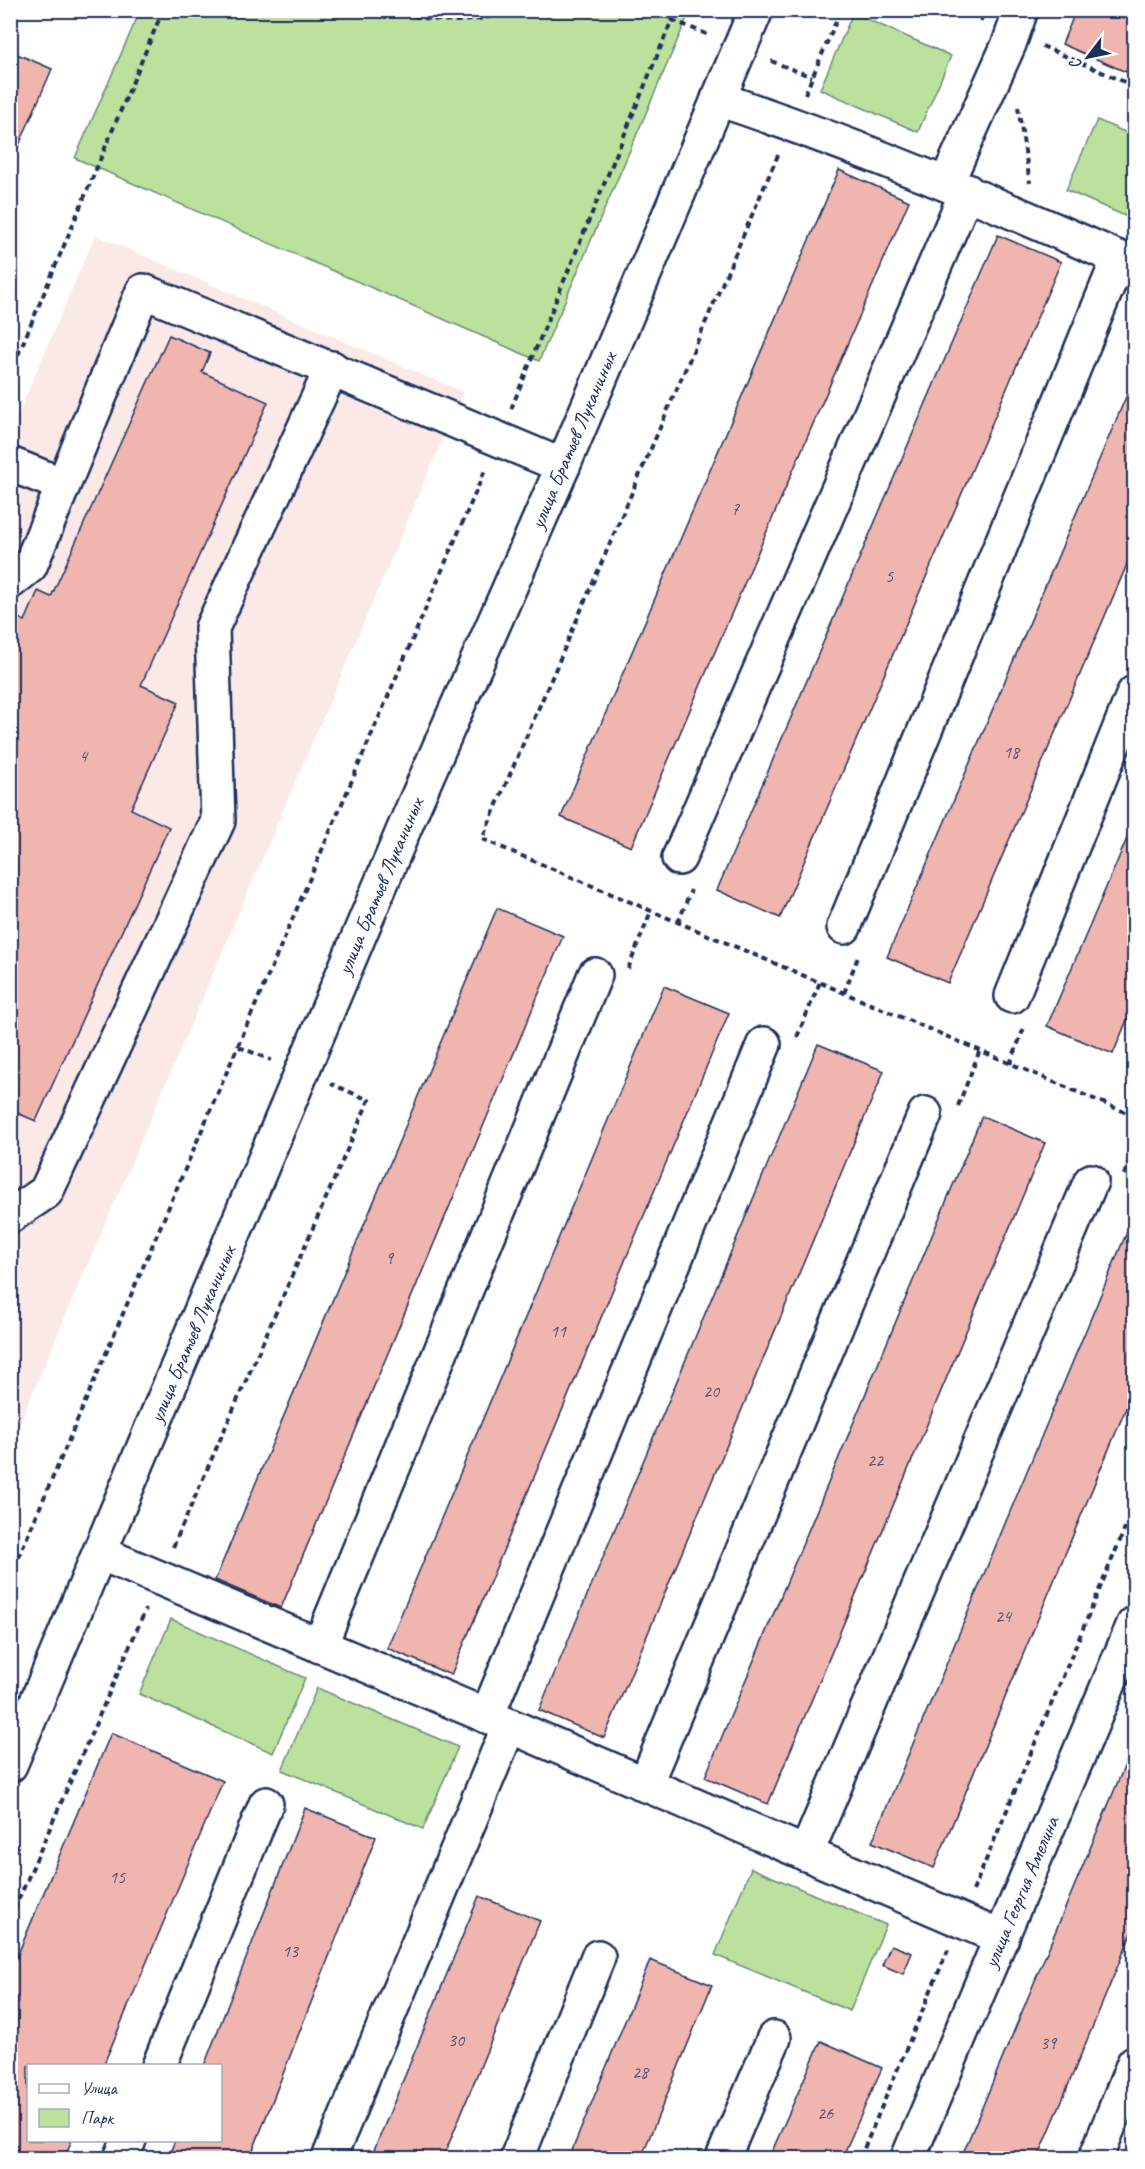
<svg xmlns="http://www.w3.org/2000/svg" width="1145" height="2169" font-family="Caveat,sans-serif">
  <rect width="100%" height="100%" fill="#fff"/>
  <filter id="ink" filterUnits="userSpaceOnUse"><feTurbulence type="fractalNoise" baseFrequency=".0167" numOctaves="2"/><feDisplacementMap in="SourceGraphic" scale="12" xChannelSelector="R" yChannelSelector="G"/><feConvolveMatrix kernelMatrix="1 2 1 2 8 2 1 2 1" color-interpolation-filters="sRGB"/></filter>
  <g filter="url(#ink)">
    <path fill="#fae9e7" d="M95 235 463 392 11 1443V431Z"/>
    <g fill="#bce19c" stroke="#6c887d" stroke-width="1.5">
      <path d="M140 11V10L690 11 539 361 75 158Z"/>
      <path d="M853 13 951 56 918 132 820 89Z"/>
      <path d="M1097 120 1134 136V220L1066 190Z"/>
      <path d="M171 1619 305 1678 273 1753 139 1694Z"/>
      <path d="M317 1688 458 1747 423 1829 282 1770Z"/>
      <path d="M751 1868 886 1925 850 2011 715 1955Z"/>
    </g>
    <g fill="#f0b5ae" stroke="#1b2f5e" stroke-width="1.5">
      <path d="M1076 10H1134V53L1126 72 1062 44Z"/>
      <path d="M10 51 52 69 10 166Z"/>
      <path d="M839 170 909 201 631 847 561 817Z"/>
      <path d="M998 235 1061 262 780 918 717 890Z"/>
      <path d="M169 335 210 353 202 372 268 402 141 685 179 702 131 809 169 827 36 1121 10 1110V614L25 621 38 591 51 597Z"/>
      <path d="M1134 378V548L948 983 887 957Z"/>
      <path d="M1134 822V1003L1113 1054 1047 1026Z"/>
      <path d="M497 908 563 936 281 1608 215 1580Z"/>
      <path d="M664 986 729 1013 451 1675 387 1648Z"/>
      <path d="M818 1044 884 1071 604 1738 539 1710Z"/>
      <path d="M982 1116 1045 1143 768 1804 705 1777Z"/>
      <path d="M1134 1215V1389L934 1868 872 1842Z"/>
      <path d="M111 1733 223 1781 103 2066H28V2140H72L64 2158H10V1973Z"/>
      <path d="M1134 1743V1927L1038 2158H961Z"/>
      <path d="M305 1808 376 1837 250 2158H168L175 2140H220V2066H204Z"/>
      <path d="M479 1896 540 1921 443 2158H371Z"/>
      <path d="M891 1945 912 1953 903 1974 882 1965Z"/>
      <path d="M650 1960 712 1985 641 2158H569Z"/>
      <path d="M821 2041 882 2068 842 2158H769Z"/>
    </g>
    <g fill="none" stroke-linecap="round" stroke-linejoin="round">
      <g stroke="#1b2f5e" stroke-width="38">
        <g id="minor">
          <path d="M718 99C860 146 997 204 1134 265"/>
          <path d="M947 182 1009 44 1021 10"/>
          <path d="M10 464 63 485"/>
          <path d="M10 582 30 566 143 291 563 466"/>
          <path d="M679 858 967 191"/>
          <path d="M844 927 1119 258"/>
          <path d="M1012 996 1134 693"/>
          <path d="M10 1216 46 1192 218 821 212 628 332 368"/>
          <path d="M100 1553 487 1716 1002 1938"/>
          <path d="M320 1646 595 975"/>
          <path d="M487 1716 764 1044"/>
          <path d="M10 1765 412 810 563 466 756 10"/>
          <path d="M645 1785 925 1114"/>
          <path d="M806 1854 1091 1181"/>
          <path d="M159 2066 266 1804"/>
          <path d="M121 2158 129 2140"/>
          <path d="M329 2158 509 1726"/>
          <path d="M517 2158 598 1957"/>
          <path d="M723 2158 774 2038"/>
          <path d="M908 2158 1134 1624"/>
          <path d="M1096 2158 1134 2063"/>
        </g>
      </g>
      <g stroke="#1b2f5e" stroke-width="4" stroke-dasharray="6 4.5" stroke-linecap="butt">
        <path d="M393 10C432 23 471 26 510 10"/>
        <path d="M961 10 983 20"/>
        <path d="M672 20 709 35"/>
        <path d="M1042 46 1134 86"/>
        <path d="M771 61 812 77"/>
        <path d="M805 94 841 10"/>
        <path d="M1018 107 1030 183"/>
        <path d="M778 155 482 839 1134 1116"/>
        <path d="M10 374 163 10"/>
        <path d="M511 409 676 10"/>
        <path d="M678 923 691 890"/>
        <path d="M628 969 651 911"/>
        <path d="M844 993 858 957"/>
        <path d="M797 1037 820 982"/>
        <path d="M239 1047 271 1060"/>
        <path d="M1010 1064 1024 1028"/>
        <path d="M958 1106 980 1050"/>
        <path d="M1124 1175 1134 1147"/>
        <path d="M173 1547 369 1100 331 1084"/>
        <path d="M10 1577 486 468"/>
        <path d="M973 1891 1134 1507"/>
        <path d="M10 1919 146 1609"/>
        <path d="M860 2158 948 1950"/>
      </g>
      <use href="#minor" stroke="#fff" stroke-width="33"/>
    </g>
  </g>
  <g text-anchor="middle" stroke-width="4.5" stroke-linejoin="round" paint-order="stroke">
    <g font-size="18" fill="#505072">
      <text x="735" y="515">7</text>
      <text x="889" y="582">5</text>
      <text x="1011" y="758">18</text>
      <text x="83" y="762">4</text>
      <text x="389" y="1264">9</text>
      <text x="558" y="1337">11</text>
      <text x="711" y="1397">20</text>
      <text x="875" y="1466">22</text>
      <text x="1003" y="1622">24</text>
      <text x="117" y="1883">15</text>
      <text x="290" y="1957">13</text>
      <text x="456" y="2046">30</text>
      <text x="1048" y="2049">39</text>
      <text x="640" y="2078">28</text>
      <text x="825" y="2119">26</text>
    </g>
    <g font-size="21" fill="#1b2f5e" stroke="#fff">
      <text transform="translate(573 440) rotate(-67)" y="7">улица Братьев Луканиных</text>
      <text transform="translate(380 886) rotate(-67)" y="7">улица Братьев Луканиных</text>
      <text transform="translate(192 1334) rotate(-67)" y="7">улица Братьев Луканиных</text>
      <text transform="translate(1021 1892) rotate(-67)" y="7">улица Георгия Амелина</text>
    </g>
  </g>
  <rect width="1145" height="2169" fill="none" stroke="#fff" stroke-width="36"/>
  <rect x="18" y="18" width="1109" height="2133" fill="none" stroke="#1b2f5e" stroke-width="2" filter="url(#ink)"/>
  <rect x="27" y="2064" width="195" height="78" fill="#ffffff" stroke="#a4acbf" stroke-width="1.5"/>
  <rect x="39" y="2084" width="30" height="9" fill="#ffffff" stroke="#a4acbf" stroke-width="1.5"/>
  <text x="81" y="2094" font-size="18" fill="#1b2f5e">Улица</text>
  <rect x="39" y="2109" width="30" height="18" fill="#bce19c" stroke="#a4acbf" stroke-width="1.5"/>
  <text x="81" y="2124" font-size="18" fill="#1b2f5e">Парк</text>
  <g transform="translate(1088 57) rotate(238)" stroke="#ffffff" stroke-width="4.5" paint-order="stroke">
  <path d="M0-4.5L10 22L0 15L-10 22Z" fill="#1b2f5e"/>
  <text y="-9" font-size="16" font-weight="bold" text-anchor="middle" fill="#1b2f5e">С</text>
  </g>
</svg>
